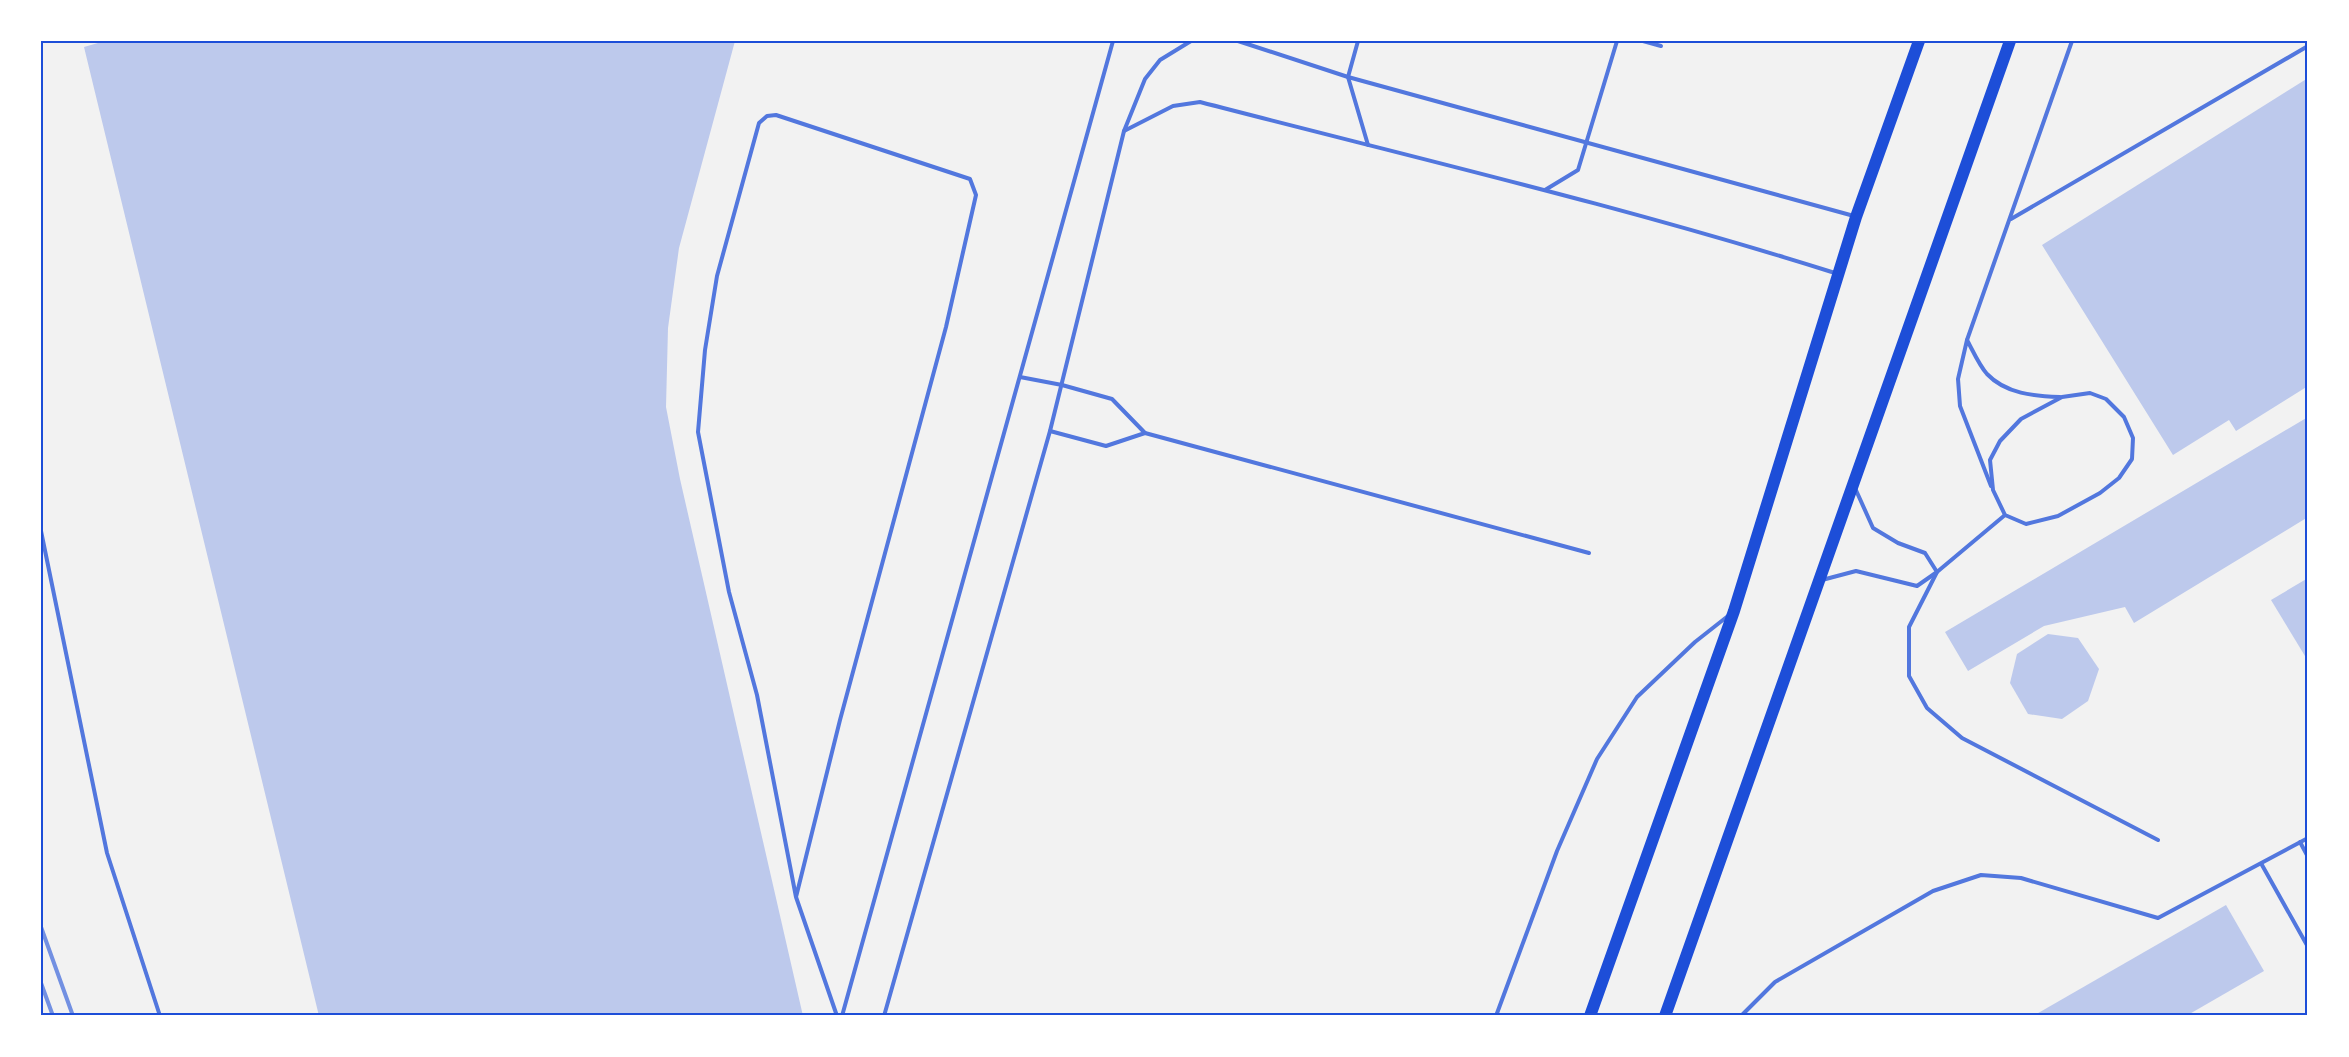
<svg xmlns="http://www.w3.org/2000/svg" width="2349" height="1057" font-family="Ubuntu,sans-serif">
  <rect width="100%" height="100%" fill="#f2f2f2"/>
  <g fill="#bdc9ec">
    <path d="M105 41H735L679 248 668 328 666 407 680 479 803 1016H319L84 47Z"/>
    <path d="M2308 78V386L2236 431 2229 420 2173 455 2042 245Z"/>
    <path d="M2308 417V517L2134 623 2125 607 2044 626 1968 671 1945 632Z"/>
    <path d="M2308 578V661L2271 600Z"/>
    <path d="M2048 634 2078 638 2099 669 2088 701 2062 719 2028 714 2010 683 2017 654Z"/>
    <path d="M2226 905 2264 971 2186 1016H2033Z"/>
  </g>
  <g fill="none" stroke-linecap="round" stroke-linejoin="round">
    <g stroke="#5277de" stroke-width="4">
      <path d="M1238 41 1348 77 1854 216"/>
      <path d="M1358 41 1348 77 1368 145"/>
      <path d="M1643 41 1661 46"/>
      <path d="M1124 131 1173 106 1200 102C1412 157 1626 207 1835 273"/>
      <path d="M1545 190 1578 170 1617 41"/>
      <path d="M2011 219 2308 46"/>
      <path d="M1967 340 2072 41"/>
      <path d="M1020 377 1062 385 1112 399 1145 433 1106 446 1050 431"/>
      <path d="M2090 393 2106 399 2124 417 2133 438 2132 459 2119 478 2100 493 2058 516 2026 524 2005 515 1993 490 1990 460 2000 441 2021 419 2062 397Z"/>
      <path d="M1145 433 1589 553"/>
      <path d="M1991 486 1960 406 1958 379 1967 340C1973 351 1979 365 1987 374 2006 394 2034 396 2060 397"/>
      <path d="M2005 515 1937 572 1909 627V676L1927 708 1962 738 2158 840"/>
      <path d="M41 531 107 853 160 1016"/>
      <path d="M1822 580 1856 571 1917 586 1937 572 1925 553 1898 543 1873 528 1855 488"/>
      <path d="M2300 842 2308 857"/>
      <path d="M2262 865 2308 947"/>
      <path d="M796 897 757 695 729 592 698 432 705 350 717 276 759 123 767 116 776 115 970 179 976 195 946 327 840 720 796 897 837 1016"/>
      <path d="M842 1016 1113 41"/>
      <path d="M884 1016 1050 431 1124 131 1145 79 1160 60 1191 41"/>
      <path d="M1496 1016 1557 851 1597 759 1637 697 1695 642 1728 616"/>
      <path d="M1741 1016 1775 982 1933 891 1981 875 2021 878 2158 918 2308 838"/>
    </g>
    <g stroke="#1d4ed8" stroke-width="12">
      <path d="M1590 1016 1734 611 1856 217 1919 41"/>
      <path d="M1665 1016 2010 41"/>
    </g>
    <g stroke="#7290e2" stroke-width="4">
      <path d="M41 927 73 1016"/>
      <path d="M41 983 53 1016"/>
    </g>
  </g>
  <rect width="2349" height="1057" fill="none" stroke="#ffffff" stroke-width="85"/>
  <rect x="42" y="42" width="2264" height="972" fill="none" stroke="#1d4ed8" stroke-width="2"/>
</svg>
